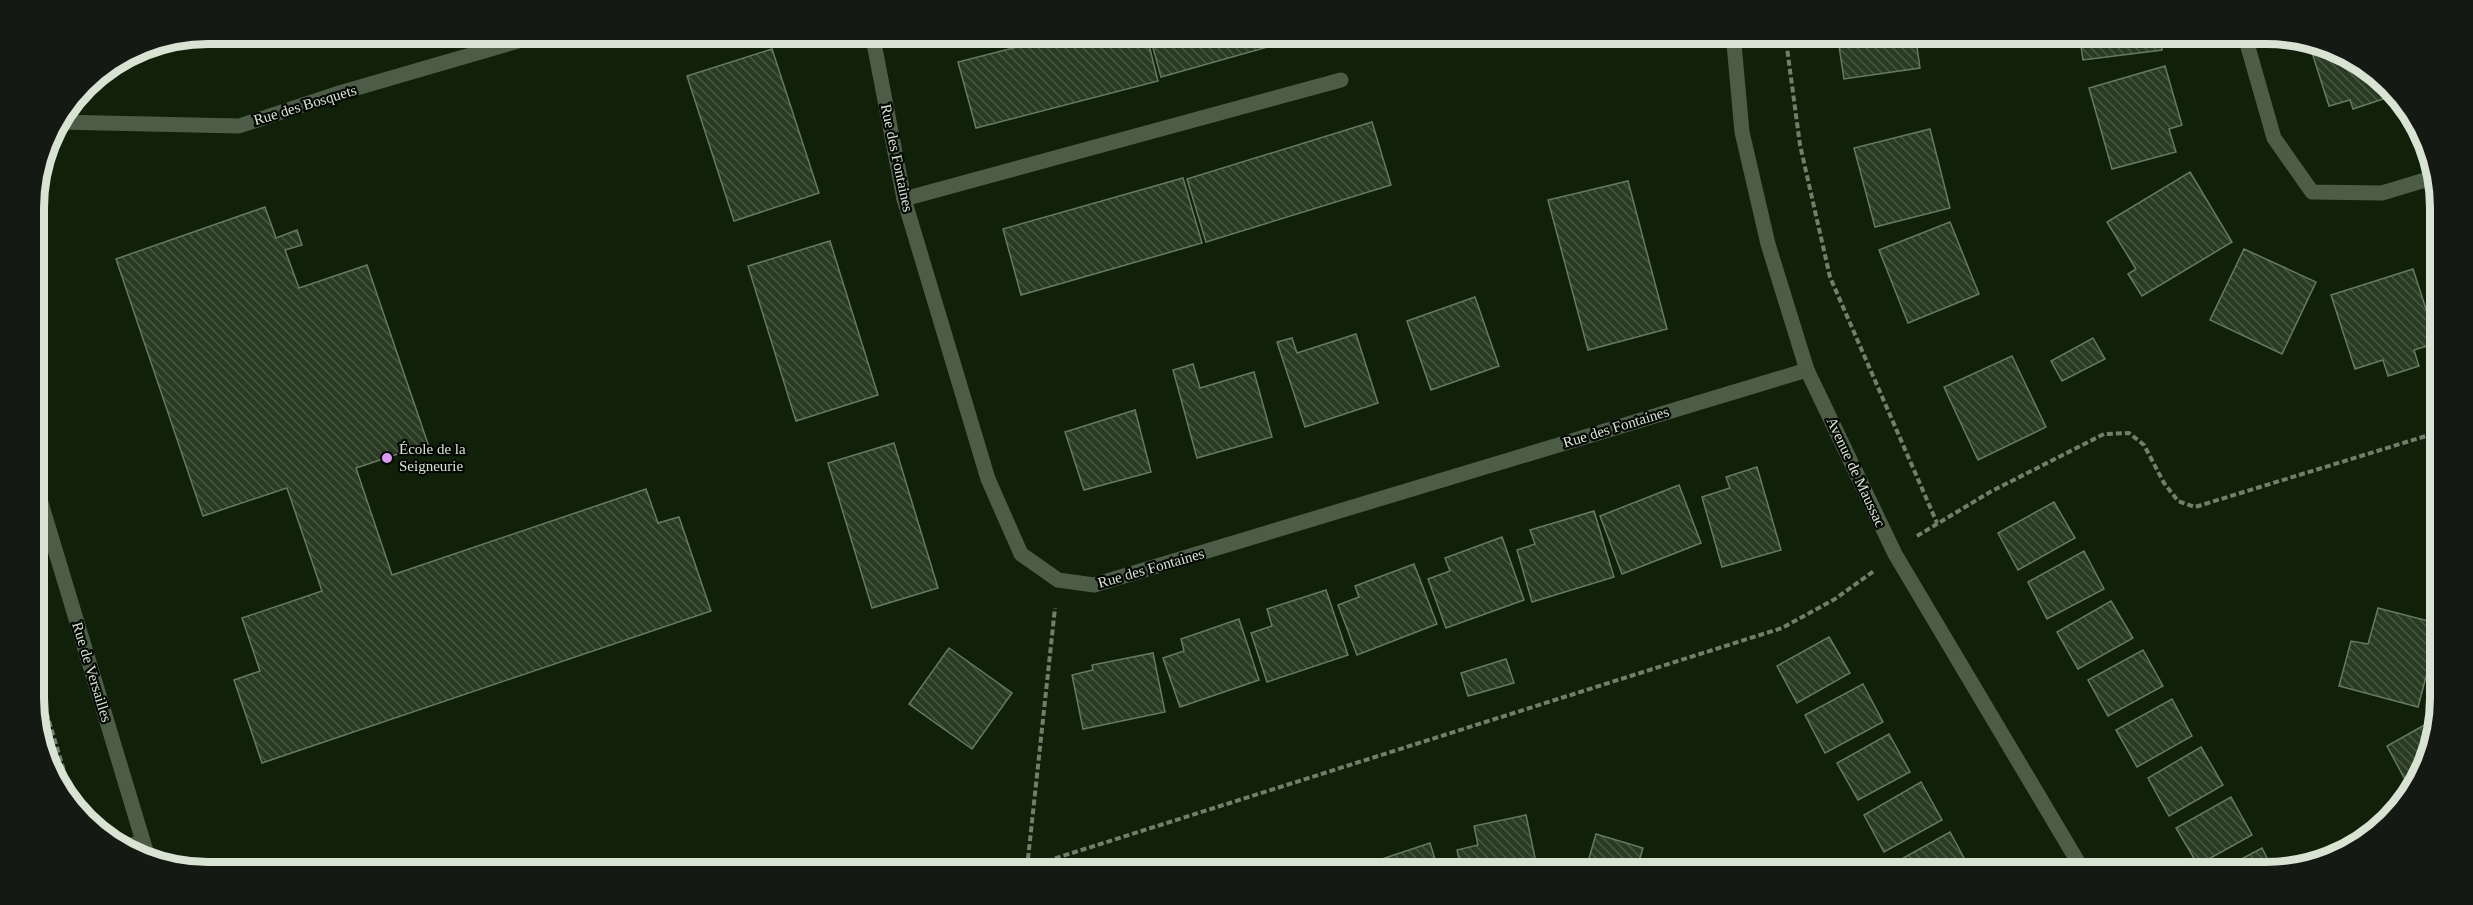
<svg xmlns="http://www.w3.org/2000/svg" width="2473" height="905" font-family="'Times New Roman',serif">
  <defs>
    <pattern id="building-back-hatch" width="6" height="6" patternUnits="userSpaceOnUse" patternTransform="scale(1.5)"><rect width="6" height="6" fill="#2a3b23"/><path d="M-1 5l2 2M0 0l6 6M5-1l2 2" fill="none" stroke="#485742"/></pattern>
  </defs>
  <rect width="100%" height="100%" fill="#102009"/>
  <g fill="url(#building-back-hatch)" stroke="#677a5f" stroke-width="1.5">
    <path d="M1072 33H1146L1158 81 976 128 958 62Z"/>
    <path d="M1149 33H1317L1161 77Z"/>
    <path d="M1837 33H1915L1920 68 1844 79Z"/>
    <path d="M2079 33H2160L2162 50 2083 60Z"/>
    <path d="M2308 40 2322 42 2398 94 2353 109 2350 100 2329 106Z"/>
    <path d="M772 49 819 193 734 221 687 76Z"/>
    <path d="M2165 66 2182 125 2169 129 2176 152 2112 169 2089 88Z"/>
    <path d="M1372 122 1391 185 1206 242 1187 179Z"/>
    <path d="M1930 129 1950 208 1875 227 1854 148Z"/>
    <path d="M2190 172 2232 242 2142 296 2128 274 2136 269 2107 222Z"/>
    <path d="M1183 178 1202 243 1021 295 1003 229Z"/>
    <path d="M1628 181 1667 329 1588 350 1548 200Z"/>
    <path d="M265 207 276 238 297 230 302 245 285 250 299 288 367 265 428 444 356 468 392 575 646 489 658 523 679 517 711 611 262 763 234 680 260 671 242 618 322 591 287 488 203 516 116 259Z"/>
    <path d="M1950 222 1979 294 1908 323 1879 250Z"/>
    <path d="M830 241 878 395 796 421 748 266Z"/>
    <path d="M2244 249 2316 282 2282 354 2210 320Z"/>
    <path d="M2439 262V297L2429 266Z"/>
    <path d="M2413 269 2437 343 2414 350 2419 366 2388 376 2383 360 2355 369 2331 295Z"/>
    <path d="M1475 297 1499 366 1431 390 1407 321Z"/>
    <path d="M1356 334 1378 403 1305 427 1277 342 1292 338 1297 353Z"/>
    <path d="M2093 338 2105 359 2062 381 2051 361Z"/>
    <path d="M2012 356 2046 427 1978 460 1944 387Z"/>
    <path d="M1193 364 1200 388 1254 372 1272 437 1197 458 1173 370Z"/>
    <path d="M1135 410 1151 472 1084 490 1065 432Z"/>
    <path d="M894 443 938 588 872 608 828 463Z"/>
    <path d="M1757 467 1781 550 1722 567 1702 497 1730 488 1726 477Z"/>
    <path d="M1679 485 1701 543 1622 574 1600 516Z"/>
    <path d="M2054 502 2075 538 2018 570 1998 533Z"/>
    <path d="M1594 511 1614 577 1532 602 1517 550 1535 544 1530 530Z"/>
    <path d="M2439 511 2440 532 2431 516Z"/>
    <path d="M1502 537 1524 600 1446 628 1428 579 1450 571 1445 558Z"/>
    <path d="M2084 551 2104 589 2047 619 2028 582Z"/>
    <path d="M1414 564 1437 624 1357 655 1338 605 1359 597 1355 586Z"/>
    <path d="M1326 590 1348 655 1267 682 1251 633 1272 626 1267 609Z"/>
    <path d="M2111 601 2133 638 2078 669 2057 632Z"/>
    <path d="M2378 608 2440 624 2418 707 2339 686 2351 641 2368 644Z"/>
    <path d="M1239 619 1259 680 1180 707 1163 658 1184 651 1181 639Z"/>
    <path d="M1829 637 1850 673 1797 703 1777 666Z"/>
    <path d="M949 648 1012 693 972 749 909 704Z"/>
    <path d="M2143 650 2163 686 2108 716 2088 680Z"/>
    <path d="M1153 653 1165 712 1083 729 1072 675 1093 670 1092 665Z"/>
    <path d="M1506 659 1514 683 1468 696 1461 673Z"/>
    <path d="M1863 684 1883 722 1825 753 1805 715Z"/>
    <path d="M2172 699 2192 736 2137 767 2116 730Z"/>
    <path d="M2437 718 2431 754 2408 785 2387 746Z"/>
    <path d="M1889 734 1910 772 1858 800 1837 763Z"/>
    <path d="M2201 747 2223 785 2169 816 2148 778Z"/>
    <path d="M1921 782 1942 820 1884 852 1864 815Z"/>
    <path d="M2231 797 2252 835 2198 865 2176 828Z"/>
    <path d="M1526 815 1538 872H1462L1457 850 1478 845 1474 826Z"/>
    <path d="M1950 832 1970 869 1965 872H1901L1896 862Z"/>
    <path d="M1596 834 1643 848 1636 872H1585Z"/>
    <path d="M1430 843 1439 872H1380L1376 861Z"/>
    <path d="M2262 848 2274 872H2217Z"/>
    <path d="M1338 860 1342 872H1306Z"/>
    <path d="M1692 861 1700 872H1679Z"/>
  </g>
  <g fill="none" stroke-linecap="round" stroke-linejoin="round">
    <g stroke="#707e6b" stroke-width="4" stroke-dasharray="6 3" stroke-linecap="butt">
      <path d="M1785 33 1800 145 1830 277 1937 523"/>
      <path d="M1917 536 1990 492 2104 434 2129 433 2144 445 2164 483 2178 501 2195 507 2439 432"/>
      <path d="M36 678 77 814"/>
      <path d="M1027 868 1055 608"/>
      <path d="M1012 872 1782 628 1835 599 1874 571"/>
    </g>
    <path stroke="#4c5c46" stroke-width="15" d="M904 199 1341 80"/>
    <g stroke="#4c5c46" stroke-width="15">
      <path d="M872 33 904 199 988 479 1021 554 1058 580 1094 585 1807 370"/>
      <path d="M1733 33 1742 132 1768 244 1807 370 1895 554 2084 872"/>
      <path d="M2244 33 2274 138 2312 192 2382 193 2435 177"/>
      <path d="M57 122 239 126 336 94 546 33"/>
      <path d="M35 483 149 861"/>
      <path d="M127 846 143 842"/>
    </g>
  </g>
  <circle fill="#dc99f5" stroke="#030802" stroke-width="2" cx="387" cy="458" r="6"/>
  <g text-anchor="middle" stroke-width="4.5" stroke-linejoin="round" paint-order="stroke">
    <g font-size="15" fill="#d8e3d4" stroke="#030802">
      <text transform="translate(305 105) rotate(-17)" y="5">Rue des Bosquets</text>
      <text transform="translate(897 158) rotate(78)" y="5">Rue des Fontaines</text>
      <text transform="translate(1616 427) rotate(-17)" y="5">Rue des Fontaines</text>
      <text transform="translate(1856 472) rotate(65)" y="5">Avenue de Maussac</text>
      <text transform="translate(1151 568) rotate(-16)" y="5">Rue des Fontaines</text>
      <text transform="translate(92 672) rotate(73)" y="5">Rue de Versailles</text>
    </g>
    <g font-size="15" fill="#d8e3d4" stroke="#030802" text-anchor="start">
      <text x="399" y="454">École de la<tspan x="399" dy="17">Seigneurie</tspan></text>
    </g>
  </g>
  <path d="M0 0H2473V905H0ZM208 44H2266A164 164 0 0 1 2430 208V698A164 164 0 0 1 2266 862H208A164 164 0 0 1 44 698V208A164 164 0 0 1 208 44Z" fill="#141a13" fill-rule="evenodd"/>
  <path fill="none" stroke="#d8e3d4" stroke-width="8" d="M208 44H2266A164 164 0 0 1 2430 208V698A164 164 0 0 1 2266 862H208A164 164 0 0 1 44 698V208A164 164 0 0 1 208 44Z"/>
</svg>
